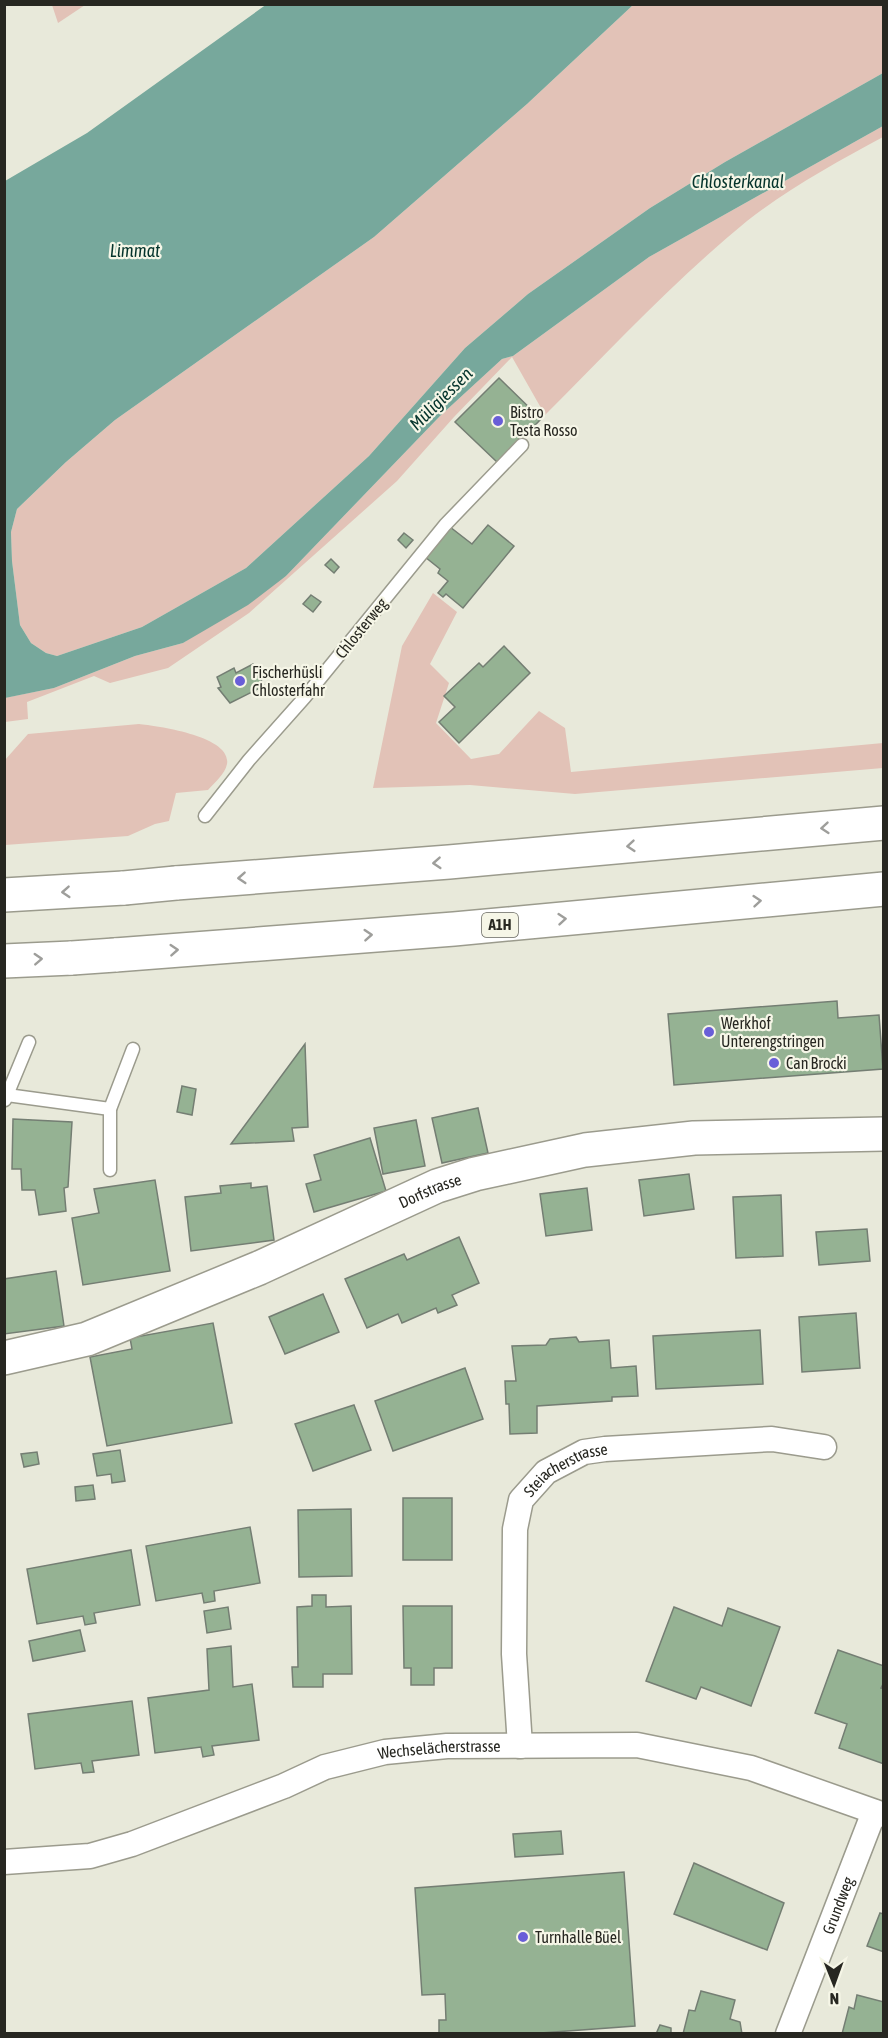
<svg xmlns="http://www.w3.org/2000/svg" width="888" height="2038" font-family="'Asap Condensed',sans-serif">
  <rect width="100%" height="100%" fill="#e8e9da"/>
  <g fill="#e2c2b7">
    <path d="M52 5V4L85 5 58 23Z"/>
    <path d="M633 5H883V73L725 162 650 208 528 294 465 348 369 456 246 568 142 627 57 656 46 653 31 643 20 625 12 561 11 532 17 509 66 462 115 420 374 237 527 104Z"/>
    <path d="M883 126V137C837 162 789 188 747 221 675 280 611 349 545 415L512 357 454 417 397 481 249 613 168 668 110 683 94 676 27 702 28 719 5 722 4 698 54 688 135 656 183 643 286 576 440 416 502 359 513 356 649 257Z"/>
    <path d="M433 593 457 612 430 664 449 683 436 723 471 759 499 754 539 711 565 728 571 772 883 743V768L575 794 470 785 373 788 402 646Z"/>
    <path d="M139 724C157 726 232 736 227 764 225 774 215 782 208 790L176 793 169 821 155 824 128 836 5 845V760L28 734Z"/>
  </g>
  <path fill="#77a89c" d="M267 4 633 5 527 104 374 237 115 420 66 462 17 509 11 532 12 561 20 625 31 643 46 653 57 656 142 627 246 568 369 456 465 348 528 294 650 208 725 162 883 73V126L649 257 513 356 502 359 440 416 286 576 248 605 183 643 135 656 54 688 5 698V181L87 133Z"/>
  <g fill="#95b293" stroke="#747e73" stroke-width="1.5">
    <path d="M499 378 541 419 498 463 455 422Z"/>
    <path d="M488 525 514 546 463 608 446 594 443 597 438 593 448 581 438 573 440 569 425 557 450 527 472 544Z"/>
    <path d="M404 533 413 540 406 548 398 540Z"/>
    <path d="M331 559 339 567 334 573 325 565Z"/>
    <path d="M311 595 321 602 313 612 303 604Z"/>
    <path d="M504 646 530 673 459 743 439 722 455 707 444 696 479 663 483 667Z"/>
    <path d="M253 664 264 686 230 703 218 688 221 687 217 677 234 668 236 673Z"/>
    <path d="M837 1001 838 1018 879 1015 883 1069 674 1085 668 1014Z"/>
    <path d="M305 1044 308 1127 292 1128 294 1141 231 1144Z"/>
    <path d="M182 1086 196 1089 192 1115 177 1112Z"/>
    <path d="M478 1108 488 1153 442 1163 432 1118Z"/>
    <path d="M13 1119 72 1122 68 1187 64 1188 66 1211 39 1215 35 1190H22L21 1169H12Z"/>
    <path d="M416 1120 425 1166 383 1174 374 1128Z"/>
    <path d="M370 1138 386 1191 314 1212 306 1184 321 1180 314 1155Z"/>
    <path d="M689 1174 694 1209 644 1216 639 1180Z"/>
    <path d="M155 1180 170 1271 83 1285 72 1218 99 1213 94 1189Z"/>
    <path d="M251 1183V1188L267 1186 274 1240 191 1251 185 1197 221 1193 220 1186Z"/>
    <path d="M587 1188 592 1230 546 1236 540 1194Z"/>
    <path d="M781 1195 783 1256 736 1258 733 1197Z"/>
    <path d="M867 1229 870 1261 819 1265 816 1232Z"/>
    <path d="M459 1237 479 1283 452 1295 457 1305 438 1313 436 1308 402 1323 398 1314 367 1328 345 1279 404 1254 407 1260Z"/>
    <path d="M56 1271 64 1326 4 1334V1279Z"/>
    <path d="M323 1294 339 1332 285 1354 269 1317Z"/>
    <path d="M856 1313 860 1368 802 1372 799 1317Z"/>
    <path d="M213 1323 232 1423 107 1446 90 1357 132 1349 130 1338Z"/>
    <path d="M760 1330 763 1384 656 1389 653 1336Z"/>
    <path d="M576 1337 579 1342 609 1340 611 1368 636 1366 638 1396 612 1397V1401L537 1406V1433L510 1434 509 1404H506L505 1381H516L512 1346 546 1345 550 1339Z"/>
    <path d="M465 1368 483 1419 393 1451 375 1401Z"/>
    <path d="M354 1405 371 1450 313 1471 295 1424Z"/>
    <path d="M120 1450 125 1481 112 1483 111 1474 97 1476 93 1454Z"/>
    <path d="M37 1452 39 1464 24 1467 21 1454Z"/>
    <path d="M93 1485 95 1499 76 1501 75 1487Z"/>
    <rect x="403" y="1498" width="49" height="62"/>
    <path d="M351 1509 352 1576 299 1577 298 1510Z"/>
    <path d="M250 1527 260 1583 214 1591 215 1601 204 1603 202 1593 156 1601 146 1546Z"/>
    <path d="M131 1550 140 1605 94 1613 96 1623 85 1625 83 1616 37 1624 27 1569Z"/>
    <path d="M312 1595H326V1607L351 1606 352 1674H323V1687H293L292 1667H298L297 1607 312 1606Z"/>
    <path d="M403 1606H452V1668H434V1685H411V1668H404Z"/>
    <path d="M228 1607 231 1629 207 1633 204 1611Z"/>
    <path d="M674 1607 722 1626 728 1608 780 1627 751 1706 701 1687 696 1699 646 1681Z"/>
    <path d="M80 1630 85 1651 33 1661 29 1641Z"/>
    <path d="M231 1646 233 1687 252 1684 259 1740 212 1746 214 1755 203 1757 201 1747 155 1753 148 1698 209 1690 207 1649Z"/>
    <path d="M838 1650 884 1666V1682L881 1688 884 1689V1764L839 1748 847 1724 815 1713Z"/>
    <path d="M132 1701 139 1755 92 1761 94 1772 83 1773 81 1763 35 1769 28 1714Z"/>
    <path d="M561 1831 563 1854 515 1857 513 1834Z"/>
    <path d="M694 1863 784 1903 767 1950 674 1914Z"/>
    <path d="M624 1872 635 2026 527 2034H439V2020H446L445 1994 422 1995 415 1888Z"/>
    <path d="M880 1913 884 1914V1952L867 1946Z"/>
    <path d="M701 1991 735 2000 730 2019 740 2022 742 2034H683L689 2010 695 2011Z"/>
    <path d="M857 1995 884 2002V2034H842L849 2007 854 2009Z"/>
    <path d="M660 2025 671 2028V2034H656Z"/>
  </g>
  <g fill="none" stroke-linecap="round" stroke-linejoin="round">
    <g stroke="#9b9b8d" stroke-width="15">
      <g id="lane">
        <path d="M205 816 249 760 305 697 445 525 522 445"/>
        <path d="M7 1095 110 1109"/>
        <path d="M5 1100 29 1042"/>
        <path d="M110 1170V1109L133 1049"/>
      </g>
    </g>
    <g stroke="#9b9b8d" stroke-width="27">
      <g id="street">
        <path id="s1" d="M520 1746 514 1654 515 1529 521 1500 546 1472 584 1452 605 1449 772 1439 824 1447"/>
        <path id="s2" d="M4 1862 90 1856 132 1844 284 1786 325 1767 385 1752 447 1746 637 1745 751 1768 884 1815"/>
        <path id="s3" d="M788 2034 874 1812"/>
      </g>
    </g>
    <g stroke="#9b9b8d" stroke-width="36">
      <g id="secondary">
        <path id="s4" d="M4 1358 87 1339 259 1268 437 1186 475 1174 585 1150 694 1138 884 1134"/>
      </g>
    </g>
    <g stroke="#9b9b8d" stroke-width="36">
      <g id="highway">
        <path d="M176 883 449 862 884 823"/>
        <path d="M4 895 124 888"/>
        <path d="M115 955 454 929 884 889"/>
        <path d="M4 961 72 958"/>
      </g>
    </g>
    <use href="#lane" stroke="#fff" stroke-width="12"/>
    <use href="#street" stroke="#fff" stroke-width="24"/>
    <use href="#secondary" stroke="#fff" stroke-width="33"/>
    <use href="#highway" stroke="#fff" stroke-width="33"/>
    <g stroke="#9b9b8d" stroke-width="36" stroke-linecap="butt">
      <g id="highway-bridge">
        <path d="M124 888 176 883"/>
        <path d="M72 958 115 955"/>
      </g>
    </g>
    <use href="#highway-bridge" stroke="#fff" stroke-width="33"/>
  </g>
  <defs><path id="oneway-chevron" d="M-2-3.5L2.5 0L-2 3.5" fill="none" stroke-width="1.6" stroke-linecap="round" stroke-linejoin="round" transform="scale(1.5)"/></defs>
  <g stroke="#9e9e9b">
    <use href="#oneway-chevron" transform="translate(825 828) rotate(175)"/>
    <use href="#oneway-chevron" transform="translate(631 846) rotate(175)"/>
    <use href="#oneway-chevron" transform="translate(437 863) rotate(176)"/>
    <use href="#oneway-chevron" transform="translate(242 878) rotate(176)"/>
    <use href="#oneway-chevron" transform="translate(66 892) rotate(176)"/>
    <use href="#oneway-chevron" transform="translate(757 901) rotate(-5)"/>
    <use href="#oneway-chevron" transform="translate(562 919) rotate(-5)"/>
    <use href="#oneway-chevron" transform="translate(368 935) rotate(-4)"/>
    <use href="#oneway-chevron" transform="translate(174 950) rotate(-4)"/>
    <use href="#oneway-chevron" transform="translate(38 959) rotate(-3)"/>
  </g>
  <g fill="#695ed8" stroke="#f6f6e7" stroke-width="2">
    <circle cx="498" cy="421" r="6"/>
    <circle cx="240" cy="681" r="6"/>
    <circle cx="709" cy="1032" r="6"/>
    <circle cx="774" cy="1063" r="6"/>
    <circle cx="523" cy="1937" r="6"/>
  </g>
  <g text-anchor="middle" stroke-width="4.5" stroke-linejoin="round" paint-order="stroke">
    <rect fill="#f6f6e7" stroke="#65655c" stroke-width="1.5" x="482" y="913" width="36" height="24" rx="4.5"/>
    <g font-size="15" font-weight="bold" fill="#272721">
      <text x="500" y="930">A1H</text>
    </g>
    <g font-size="16" fill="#272721" stroke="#f6f6e7" text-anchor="start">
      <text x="510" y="418">Bistro<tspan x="510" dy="18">Testa Rosso</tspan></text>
      <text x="252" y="678">Fischerhüsli<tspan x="252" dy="18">Chlosterfahr</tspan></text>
      <text x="721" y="1029">Werkhof<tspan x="721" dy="18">Unterengstringen</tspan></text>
      <text x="786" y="1069">Can Brocki</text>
      <text x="535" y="1943">Turnhalle Büel</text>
    </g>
    <g font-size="16" fill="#272721" stroke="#f6f6e7">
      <text transform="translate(361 628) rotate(-51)" y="6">Chlosterweg</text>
      <text dy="6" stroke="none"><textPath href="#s4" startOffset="459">Dorfstrasse</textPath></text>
      <text dy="6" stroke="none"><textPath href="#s1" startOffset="303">Steiacherstrasse</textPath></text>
      <text dy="6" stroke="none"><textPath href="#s2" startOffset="454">Wechselächerstrasse</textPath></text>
      <text dy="6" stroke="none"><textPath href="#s3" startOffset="138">Grundweg</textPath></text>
    </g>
    <g font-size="18" font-style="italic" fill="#04332b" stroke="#f6f6e7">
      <text x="738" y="188">Chlosterkanal</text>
      <text x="135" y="257">Limmat</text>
      <text transform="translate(441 399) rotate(-45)" y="6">Müligiessen</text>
    </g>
  </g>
  <rect width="888" height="2038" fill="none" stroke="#272721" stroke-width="12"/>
  <g transform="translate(834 1984) rotate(179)" stroke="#f6f6e7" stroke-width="4.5" paint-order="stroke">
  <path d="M0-4.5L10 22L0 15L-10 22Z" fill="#272721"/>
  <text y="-9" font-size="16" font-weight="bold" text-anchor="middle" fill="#272721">N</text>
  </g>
</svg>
